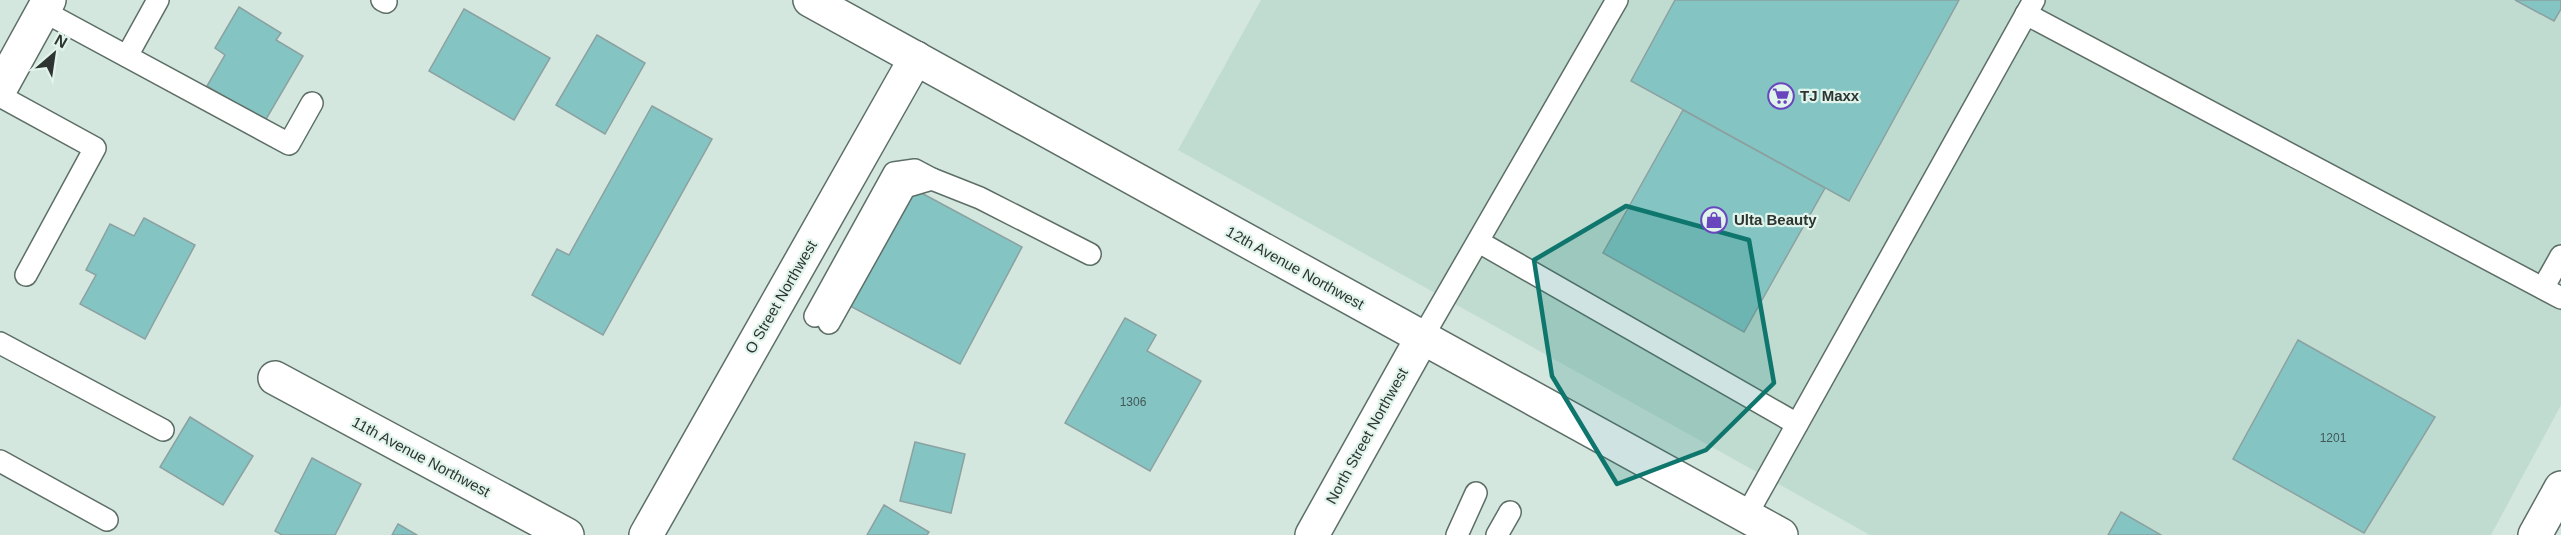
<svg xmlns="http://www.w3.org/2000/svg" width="2561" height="535" font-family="Arial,sans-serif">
  <rect width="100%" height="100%" fill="#d3e7df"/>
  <path fill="#c0dcd1" d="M1261 0H2561V405L2491 535H1870L1178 150Z"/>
  <g fill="#84c5c4" stroke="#8ca1a0" stroke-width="1.5">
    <path d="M1675 0H1959L1849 201 1631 81Z"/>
    <path d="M2515 0H2561V9L2554 21Z"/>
    <path d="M239 7 281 33 276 40 303 56 265 121 207 86 225 55 215 48Z"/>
    <path d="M464 9 550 58 514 120 429 71Z"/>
    <path d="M597 35 645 63 605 134 556 105Z"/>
    <path d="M652 106 712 139 603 335 532 295 557 249 569 255Z"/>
    <path d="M1683 110 1825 188 1744 332 1603 253Z"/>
    <path d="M914 189 1022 247 960 364 850 306Z"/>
    <path d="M144 218 195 245 145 339 80 304 96 275 86 270 110 224 134 236Z"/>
    <path d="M1125 318 1156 335 1147 351 1201 381 1150 471 1065 423Z"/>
    <path d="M2298 340 2435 417 2364 533 2233 459Z"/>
    <path d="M190 417 253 456 223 505 160 467Z"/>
    <path d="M915 442 965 454 951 513 900 501Z"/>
    <path d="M312 458 361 484 335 535H282L275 531Z"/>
    <path d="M884 505 929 532 927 535H867Z"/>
    <path d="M2121 512 2161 535H2108Z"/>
    <path d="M398 524 417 535H392Z"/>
  </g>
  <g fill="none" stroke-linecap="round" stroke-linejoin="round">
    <g stroke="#5d6e67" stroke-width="24">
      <g id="lane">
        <path d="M382 0 386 2"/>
        <path d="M43 11 289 144 312 103"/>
        <path d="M2026 14 2561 298"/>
        <path d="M127 56 158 0"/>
        <path d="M0 96 95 148 26 275"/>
        <path d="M1479 242 1797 424"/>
        <path d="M2543 288 2561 256"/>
        <path d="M815 316 894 173 915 170 932 179"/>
        <path d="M829 323 905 187 932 179 980 198 1090 254"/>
        <path d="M1422 338 1617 0"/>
        <path d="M0 343 163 430"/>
        <path d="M0 461 107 520"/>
        <path d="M1746 516 2034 0"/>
        <path d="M1457 535 1476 493"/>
        <path d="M1497 535 1510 512"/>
      </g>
    </g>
    <g stroke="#5d6e67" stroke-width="36">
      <g id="street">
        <path d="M0 89 49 0"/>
        <path d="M275 378 567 535"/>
        <path d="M646 535 916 58"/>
        <path d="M1312 535 1422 338"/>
      </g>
    </g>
    <g stroke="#5d6e67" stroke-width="36">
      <path id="secondary" d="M810 0 1781 535"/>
    </g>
    <g stroke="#5d6e67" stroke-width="36">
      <path id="primary" d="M2535 535 2561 488"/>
    </g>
    <use href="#lane" stroke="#fff" stroke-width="21"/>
    <use href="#street" stroke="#fff" stroke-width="33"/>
    <use href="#secondary" stroke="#fff" stroke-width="33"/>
    <use href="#primary" stroke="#fff" stroke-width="33"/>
  </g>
  <path fill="#0f766e" fill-opacity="0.2" stroke="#0f766e" stroke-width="4.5" stroke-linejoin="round" d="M1626 206 1749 240 1774 383 1706 450 1617 484 1552 376 1534 260Z"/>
  <defs>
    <g id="supermarket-ring" transform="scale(1.35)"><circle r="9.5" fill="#e0f4ec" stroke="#6a46be" stroke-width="1.5"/><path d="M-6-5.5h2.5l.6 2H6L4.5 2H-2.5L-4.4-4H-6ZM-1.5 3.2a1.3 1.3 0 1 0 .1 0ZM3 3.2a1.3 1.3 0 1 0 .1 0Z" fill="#6a46be"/></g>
    <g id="shop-ring" transform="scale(1.35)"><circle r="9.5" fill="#e0f4ec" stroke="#6a46be" stroke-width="1.5"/><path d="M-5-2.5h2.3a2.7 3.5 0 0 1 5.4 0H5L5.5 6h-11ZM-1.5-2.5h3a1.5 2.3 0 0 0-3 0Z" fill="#6a46be"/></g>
  </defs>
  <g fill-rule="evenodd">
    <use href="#supermarket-ring" x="1781" y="96"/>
    <use href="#shop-ring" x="1714" y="220"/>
  </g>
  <g text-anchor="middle" stroke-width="4.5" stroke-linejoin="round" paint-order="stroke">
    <g font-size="12" fill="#435856">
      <text x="1133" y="406">1306</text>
      <text x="2333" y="442">1201</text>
    </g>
    <g font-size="15" font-weight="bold" fill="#2d3431" stroke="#e0f4ec" text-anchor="start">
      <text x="1800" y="101">TJ Maxx</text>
      <text x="1734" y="225">Ulta Beauty</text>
    </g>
    <g font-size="15" fill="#2d3431" stroke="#e0f4ec">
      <text transform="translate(1295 268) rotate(29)" y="5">12th Avenue Northwest</text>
      <text transform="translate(781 297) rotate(-60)" y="5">O Street Northwest</text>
      <text transform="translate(1367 436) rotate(-61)" y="5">North Street Northwest</text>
      <text transform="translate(421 457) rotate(28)" y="5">11th Avenue Northwest</text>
    </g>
  </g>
  <g transform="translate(54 54) rotate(29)" stroke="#e0f4ec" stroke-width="4.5" paint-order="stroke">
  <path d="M0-4.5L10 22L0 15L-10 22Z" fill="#2d3431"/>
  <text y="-9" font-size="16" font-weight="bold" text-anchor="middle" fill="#2d3431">N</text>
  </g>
</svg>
